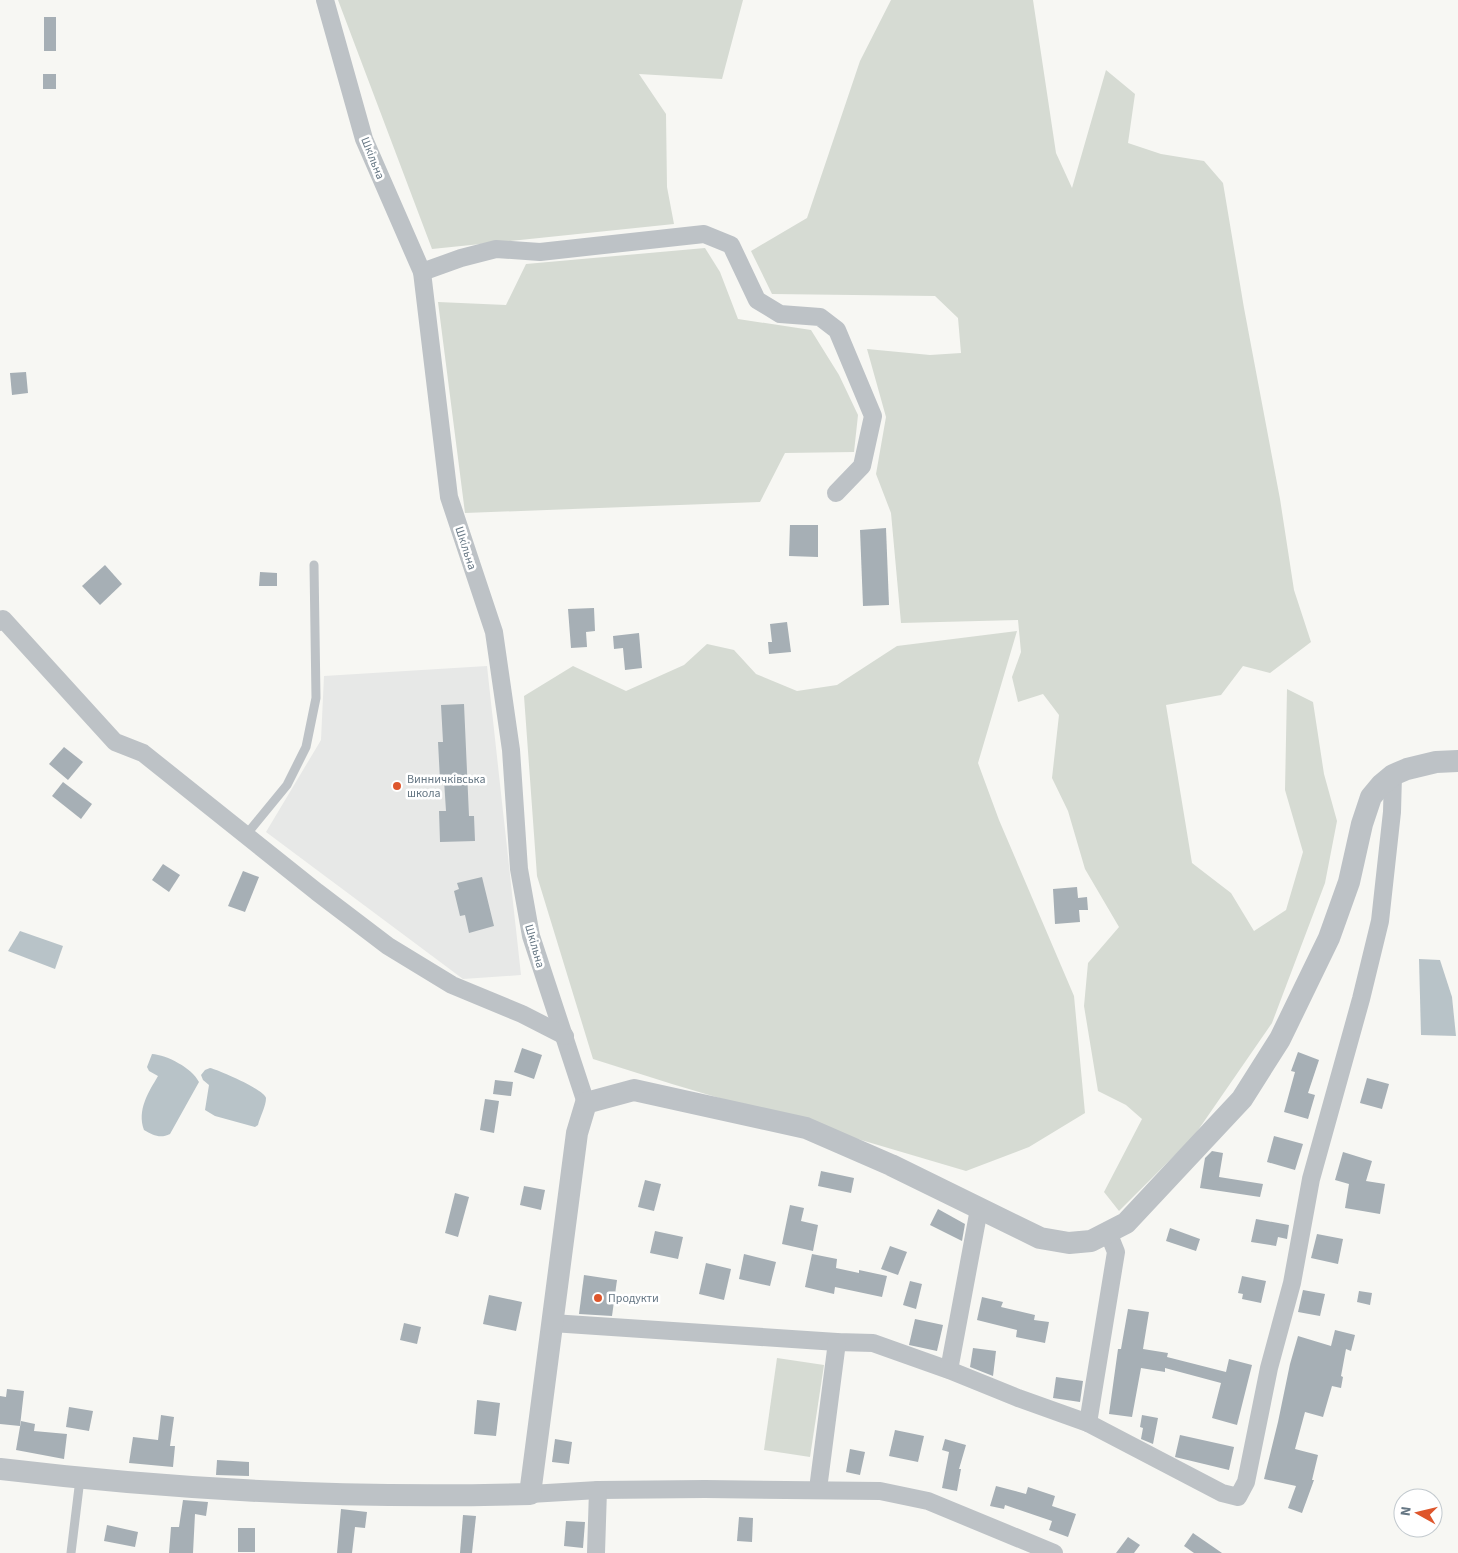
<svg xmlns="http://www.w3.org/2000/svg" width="1458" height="1553" font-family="'Source Sans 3',sans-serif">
  <rect width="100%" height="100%" fill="#f7f7f3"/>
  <path fill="#e7e8e7" d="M487 666 521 975 463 979 266 832 321 740 324 676Z"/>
  <g fill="#d6dbd3">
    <path d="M338 0H743L722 79 639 74 666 114 667 187 674 224 432 249Z"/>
    <path d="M891 0H1033L1056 153 1072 188 1106 70 1135 94 1128 143 1161 154 1204 161 1223 183 1244 308 1280 499 1294 590 1311 642 1270 673 1243 666 1221 695 1166 705 1192 863 1231 893 1254 931 1286 910 1303 852 1285 790 1287 689 1313 702 1324 774 1337 821 1325 883 1272 1023 1194 1136 1119 1211 1104 1192 1142 1119 1126 1105 1098 1091 1084 1006 1088 963 1119 927 1085 869 1068 811 1052 778 1059 715 1043 694 1018 702 1012 677 1021 652 1018 620 901 623 891 513 876 474 886 417 867 349 930 355 961 353 958 318 935 296 772 294 751 251 807 218 860 61Z"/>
    <path d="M705 248 720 272 738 319 811 330 839 375 858 415 854 452 785 453 760 502 465 513 438 302 506 305 526 264Z"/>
    <path d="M1017 631 978 763 999 820 1074 996 1085 1113 1029 1147 966 1171 672 1084 593 1059 537 876 524 696 573 666 626 691 684 665 707 644 734 650 756 674 797 691 837 685 897 646Z"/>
    <path d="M777 1358 824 1365 810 1457 764 1450Z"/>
  </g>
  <g fill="#b8c3c8">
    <path d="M20 931 63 946 55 969 8 951Z"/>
    <path d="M1419 959 1440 960 1452 997 1456 1036 1421 1035Z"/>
    <path d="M152 1054C167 1055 192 1068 199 1082L170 1134C160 1139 153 1135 144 1130 137 1110 148 1093 158 1076L149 1071 147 1067Z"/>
    <path d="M210 1068C219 1070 265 1090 266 1098 266 1106 260 1117 258 1125L255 1127 215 1116 205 1110 209 1085 203 1080 201 1075 205 1070Z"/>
  </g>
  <g fill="#a6afb5">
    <rect x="44" y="17" width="12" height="34"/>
    <rect x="43" y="74" width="13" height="15"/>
    <path d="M26 372 28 393 12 395 10 373Z"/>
    <path d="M790 525H818V557L789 556Z"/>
    <path d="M886 528 889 605 863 606 860 530Z"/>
    <path d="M105 565 122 584 100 605 82 586Z"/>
    <path d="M260 572 277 573V586H259Z"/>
    <path d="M594 608 595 631 586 632 587 647 571 648 568 609Z"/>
    <path d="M787 622 791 652 769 654 768 642H772L770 624Z"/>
    <path d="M639 633 642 668 625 670 623 648 614 649 613 636Z"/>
    <path d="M464 704 469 816H474L475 841 440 842 439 811H446L444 780H440L438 742H443L441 705Z"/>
    <path d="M64 747 83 762 68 780 49 764Z"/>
    <path d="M63 782 92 804 81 819 52 796Z"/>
    <path d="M163 864 180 875 169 892 152 880Z"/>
    <path d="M243 871 259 877 245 912 228 906Z"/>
    <path d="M482 877 494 926 469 933 465 915 460 916 454 891 459 889 457 883Z"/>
    <path d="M1077 887 1078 898 1087 897 1088 910H1079L1080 922 1055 924 1053 889Z"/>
    <path d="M522 1048 542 1055 534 1079 514 1072Z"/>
    <path d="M1298 1052 1319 1060 1308 1093 1315 1095 1308 1119 1284 1112 1295 1072 1291 1071Z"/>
    <path d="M1367 1078 1389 1084 1382 1109 1360 1103Z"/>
    <path d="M495 1080 513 1082 511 1096 493 1094Z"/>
    <path d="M485 1099 499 1101 494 1133 480 1130Z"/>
    <path d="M1274 1136 1303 1144 1295 1170 1267 1162Z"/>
    <path d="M1212 1151 1223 1153 1219 1177 1263 1184 1260 1197 1200 1188 1205 1158Z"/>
    <path d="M1343 1152 1372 1161 1366 1181 1385 1184 1380 1214 1345 1208 1349 1184 1335 1180Z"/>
    <path d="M821 1171 854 1178 851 1193 818 1186Z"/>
    <path d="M645 1180 661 1184 654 1211 638 1207Z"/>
    <path d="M524 1186 545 1190 541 1210 520 1205Z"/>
    <path d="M455 1193 469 1197 458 1237 445 1233Z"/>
    <path d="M790 1205 804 1208 801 1221 818 1225 813 1251 782 1244Z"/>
    <path d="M938 1209 965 1224 962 1241 930 1225Z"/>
    <path d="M1256 1219 1289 1225 1287 1239 1278 1237 1276 1246 1251 1242Z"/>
    <path d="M1170 1228 1200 1239 1196 1251 1166 1241Z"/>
    <path d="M655 1231 683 1237 678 1259 650 1253Z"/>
    <path d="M1317 1234 1343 1239 1338 1264 1311 1258Z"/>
    <path d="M890 1246 907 1252 898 1275 881 1269Z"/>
    <path d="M744 1254 776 1262 770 1286 739 1279Z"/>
    <path d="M812 1254 837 1259 836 1268 859 1273V1270L887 1276 882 1297 835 1287 834 1294 805 1287Z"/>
    <path d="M706 1263 731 1269 724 1300 699 1294Z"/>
    <path d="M584 1275 617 1280 612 1316 579 1314Z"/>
    <path d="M1242 1276 1266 1281 1261 1303 1242 1299 1243 1294 1238 1293Z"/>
    <path d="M910 1281 922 1284 916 1309 903 1305Z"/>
    <path d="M1303 1290 1325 1294 1320 1316 1298 1312Z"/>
    <path d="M1359 1291 1372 1293 1370 1305 1357 1302Z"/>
    <path d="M489 1295 522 1302 516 1331 483 1324Z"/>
    <path d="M982 1297 1003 1302 1001 1307 1035 1315 1034 1320 1049 1322 1045 1343 1016 1337 1017 1330 977 1320Z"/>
    <path d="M1128 1309 1149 1312 1143 1349 1168 1353 1167 1357 1226 1372 1229 1359 1252 1365 1237 1425 1212 1418 1221 1383 1165 1368V1372L1141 1368 1132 1417 1109 1414 1118 1349H1121Z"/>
    <path d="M915 1319 943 1325 937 1351 909 1345Z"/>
    <path d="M404 1323 421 1327 417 1344 400 1340Z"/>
    <path d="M1335 1330 1355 1335 1351 1351 1346 1349 1341 1376 1343 1377 1341 1388 1332 1386 1323 1417 1305 1412 1295 1449 1318 1455 1312 1480H1314L1302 1513 1288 1508 1296 1486 1264 1479 1278 1422 1290 1364 1298 1336 1331 1346Z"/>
    <path d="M973 1348 996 1351 993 1376 970 1367Z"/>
    <path d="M1056 1377 1083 1381 1080 1402 1053 1398Z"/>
    <path d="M7 1389 24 1391 20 1426 0 1424V1396L6 1397Z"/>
    <path d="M477 1400 500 1403 496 1436 474 1434Z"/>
    <path d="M69 1407 93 1411 89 1431 66 1427Z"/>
    <path d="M161 1415 174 1417 170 1446H175L173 1467 129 1463 133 1437 158 1440Z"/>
    <path d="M1142 1415 1158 1418 1153 1444 1141 1439 1143 1428 1140 1427Z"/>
    <path d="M21 1421 35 1424 34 1431 67 1434 64 1459 16 1450Z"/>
    <path d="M895 1430 924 1436 918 1462 889 1456Z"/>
    <path d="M1180 1435 1234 1447 1229 1470 1175 1457Z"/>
    <path d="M555 1439 572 1442 569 1464 552 1462Z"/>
    <path d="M945 1439 966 1445 959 1469H961L957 1491 942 1488 949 1452 942 1450Z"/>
    <path d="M850 1449 865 1452 860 1475 846 1472Z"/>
    <path d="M217 1460 249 1462V1476L216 1475Z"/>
    <path d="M996 1486 1026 1494 1028 1487 1055 1496 1052 1506 1076 1514 1068 1537 1049 1530 1052 1521 1005 1505 1004 1509 990 1506Z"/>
    <path d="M183 1500 208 1502 206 1516 195 1514 193 1553H169L171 1527H179Z"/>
    <path d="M341 1509 367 1512 365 1528 355 1527 352 1553H337Z"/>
    <path d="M463 1515 476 1516 472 1553H460Z"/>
    <path d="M739 1517 753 1518 752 1542 737 1541Z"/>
    <path d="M566 1521 585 1522 583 1548 564 1546Z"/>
    <path d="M107 1525 138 1532 135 1547 104 1541Z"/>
    <rect x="238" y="1528" width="17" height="24"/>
    <path d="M1193 1533 1222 1553H1194L1184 1546Z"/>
    <path d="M1128 1537 1140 1545 1134 1553H1116Z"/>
  </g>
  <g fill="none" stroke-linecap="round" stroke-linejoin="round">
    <g stroke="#bdc2c6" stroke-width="9">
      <path d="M246 835 287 785 306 747 316 698 314 565"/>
      <path d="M71 1553 80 1479"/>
    </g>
    <g stroke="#bdc2c6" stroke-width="18">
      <path d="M325 0 364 139 422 272 449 497 494 632 511 750 519 869 531 936 586 1103"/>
      <path d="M422 272 461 258 496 249 540 252 704 234 731 245 757 300 780 314 820 317 837 330 873 416 862 466 836 493"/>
      <path d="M0 622 3 619 115 742 143 753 317 892 388 946 452 985 522 1014 565 1036"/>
      <path d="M552 1323 837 1342 873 1343 949 1370 1018 1398 1088 1423 1222 1493 1238 1497 1246 1482 1269 1368 1292 1283 1311 1179 1361 999 1380 921 1392 812 1393 775"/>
      <path d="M949 1370 979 1209"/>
      <path d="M1088 1423 1116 1252 1108 1232"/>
      <path d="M818 1489 837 1342"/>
      <path d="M530 1494 598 1490 705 1489 880 1491 928 1501 1054 1553"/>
      <path d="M596 1553 598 1490"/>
    </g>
    <path stroke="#bdc2c6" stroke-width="22" d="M0 1469C175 1490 353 1499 530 1494L577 1133 586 1103 634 1090 806 1128 891 1165 1040 1238 1069 1243 1091 1241 1126 1223 1242 1099 1280 1039 1329 938 1349 882 1362 824 1371 797 1381 785 1393 775 1407 769 1436 762 1458 761"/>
  </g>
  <g fill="#de562c" stroke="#fff" stroke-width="2">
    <circle cx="397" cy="786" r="5"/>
    <circle cx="598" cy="1298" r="5"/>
  </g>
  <g text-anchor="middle" stroke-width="5" stroke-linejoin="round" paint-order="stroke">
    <g font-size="12" fill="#667784" stroke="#fff">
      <text transform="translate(373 158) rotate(68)" y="4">Шкільна</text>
      <text transform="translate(466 548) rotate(72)" y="4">Шкільна</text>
      <text transform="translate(535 946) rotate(74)" y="4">Шкільна</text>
    </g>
    <g font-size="12" fill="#667784" stroke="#fff" text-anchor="start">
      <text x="407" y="783">Винничківська<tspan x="407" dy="14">школа</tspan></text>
      <text x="608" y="1302">Продукти</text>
    </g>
  </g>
  <g transform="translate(1418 1513) rotate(278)"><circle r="24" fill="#ffffff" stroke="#c2c9ce"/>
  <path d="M0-4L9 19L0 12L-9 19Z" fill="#de562c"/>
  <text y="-8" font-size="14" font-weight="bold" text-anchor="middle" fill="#667784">N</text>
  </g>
</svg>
